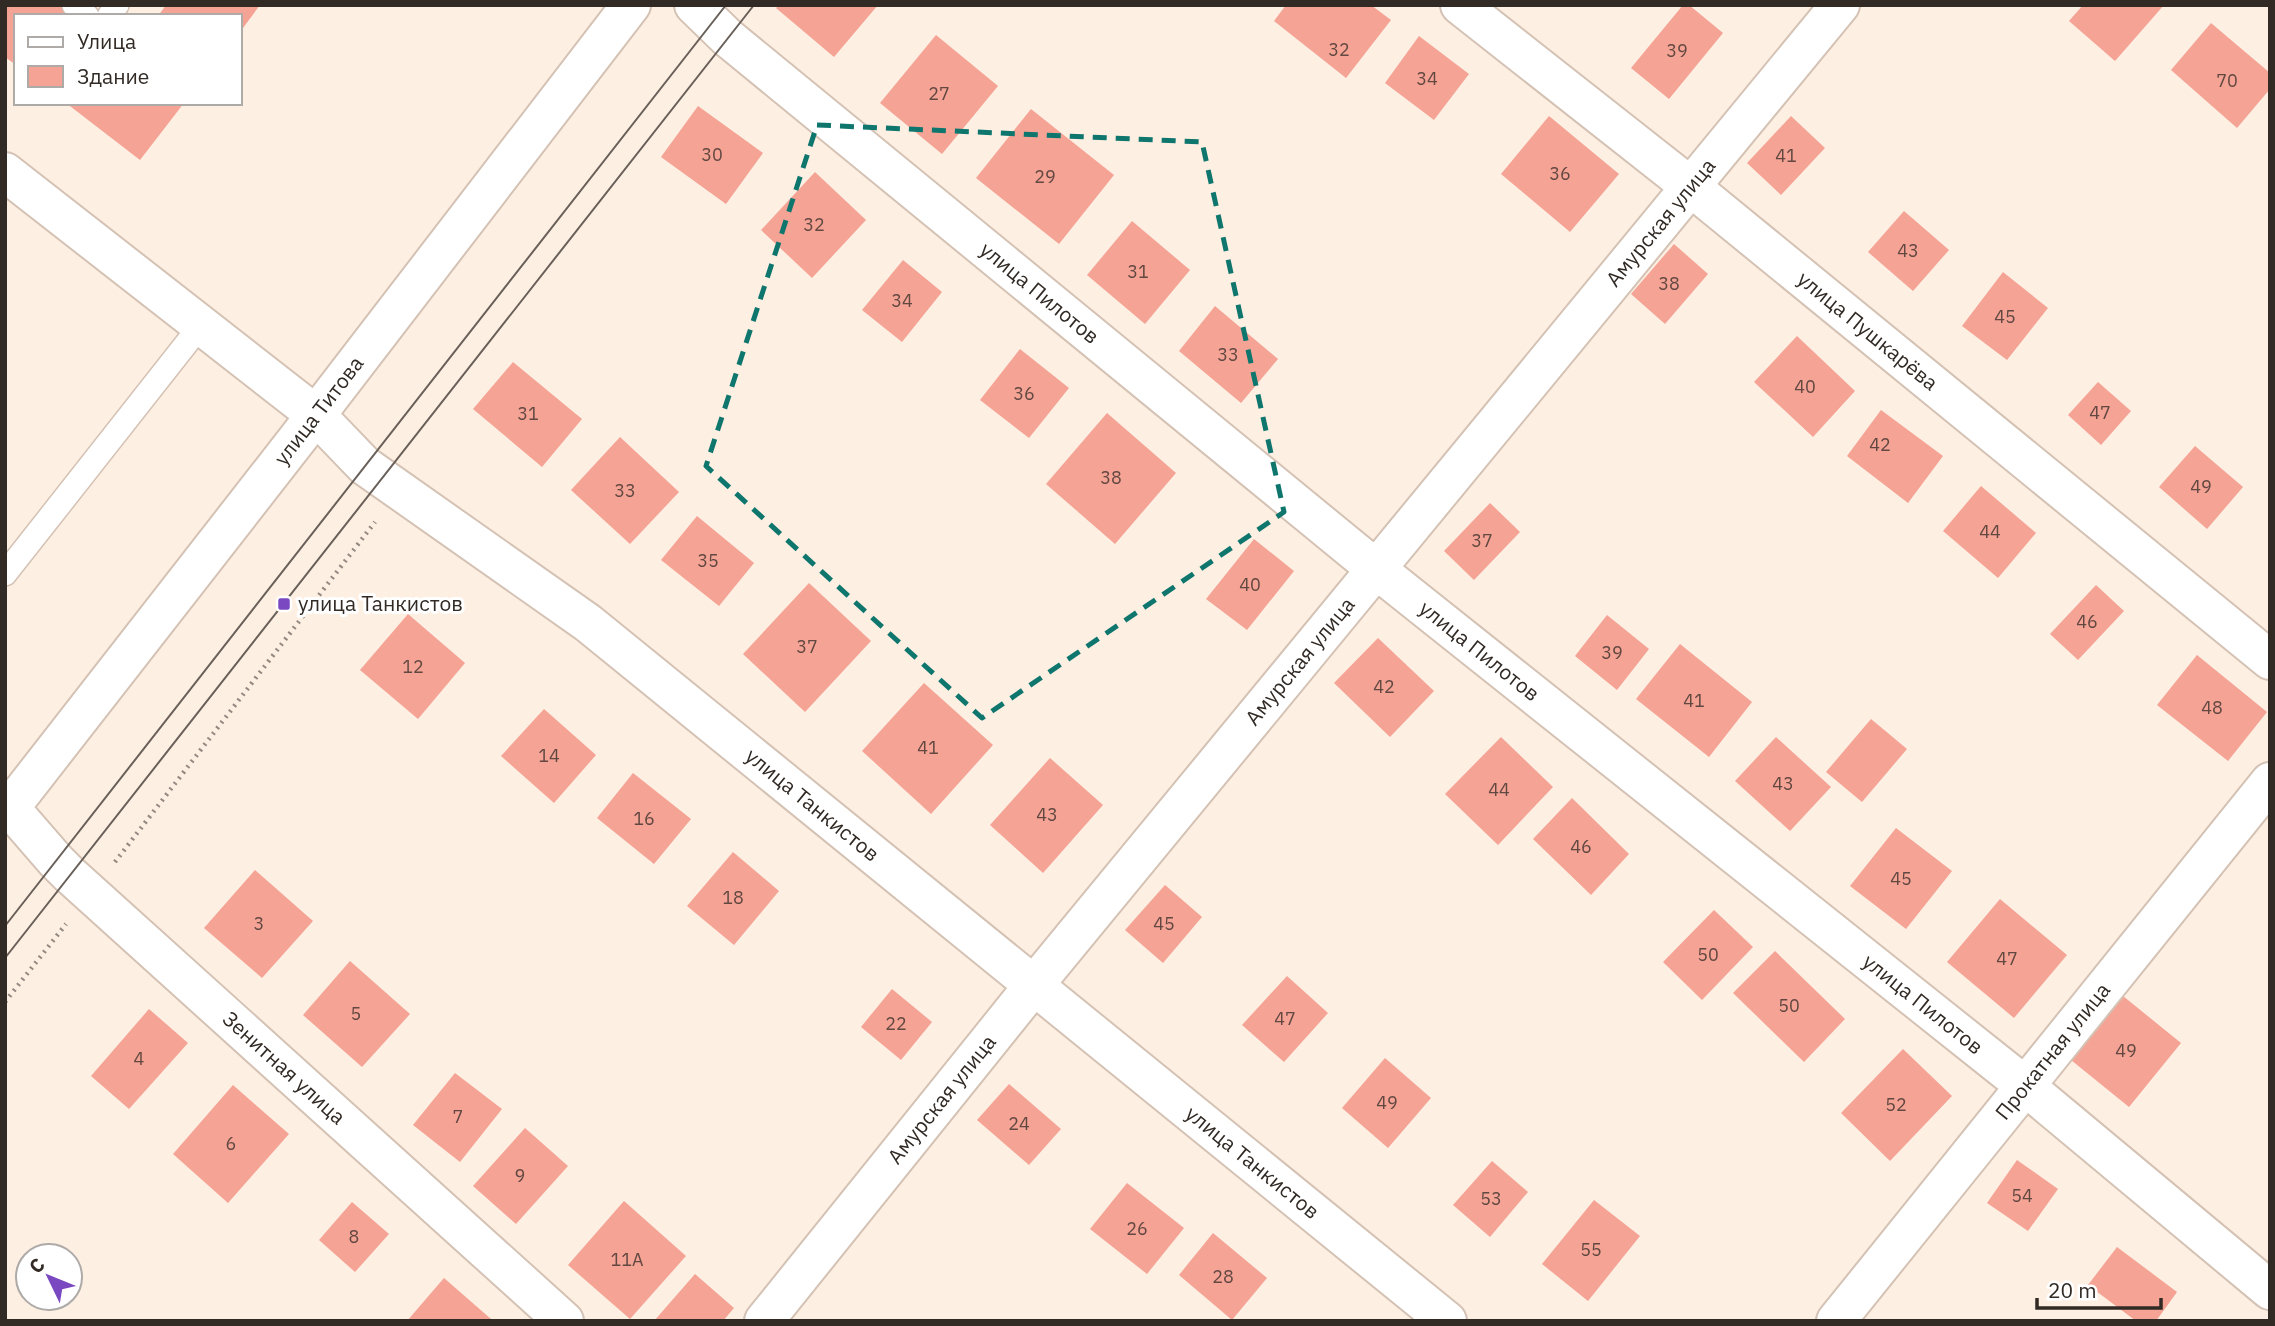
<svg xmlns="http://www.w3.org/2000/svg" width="2275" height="1326" font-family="'IBM Plex Sans',sans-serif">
  <rect width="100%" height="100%" fill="#feefe3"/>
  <g fill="#f4a395">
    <path d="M5 5H59L73 16H16V65L5 57Z"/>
    <path d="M166 5H260L240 32V16H158Z"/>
    <path d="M779 5H878L834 57 776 8Z"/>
    <path d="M1286 5H1371L1391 20 1346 78 1274 21Z"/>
    <path d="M1683 5H1689L1723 33 1669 99 1631 68Z"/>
    <path d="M2083 5H2164L2115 61 2069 21Z"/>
    <path d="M2211 23 2270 73V89L2237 128 2171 70Z"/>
    <path d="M936 35 998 86 942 154 880 103Z"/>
    <path d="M1419 36 1469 74 1434 120 1385 83Z"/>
    <path d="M66 103H184L140 160Z"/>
    <path d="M698 106 763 153 726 204 661 157Z"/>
    <path d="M1031 109 1114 175 1059 244 976 178Z"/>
    <path d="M1549 116 1619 174 1570 232 1501 174Z"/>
    <path d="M1791 116 1825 148 1781 195 1747 163Z"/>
    <path d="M815 172 866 220 812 278 761 230Z"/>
    <path d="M1904 211 1949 250 1913 291 1868 252Z"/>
    <path d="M1132 221 1190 270 1145 324 1087 275Z"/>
    <path d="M1674 244 1708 274 1665 324 1631 294Z"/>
    <path d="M903 260 942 292 902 342 862 310Z"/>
    <path d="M2003 272 2048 308 2007 360 1962 326Z"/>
    <path d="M1215 306 1278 359 1241 403 1179 351Z"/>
    <path d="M1797 336 1855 391 1813 437 1754 382Z"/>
    <path d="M1020 349 1069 388 1029 438 980 400Z"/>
    <path d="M513 362 582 419 542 467 473 409Z"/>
    <path d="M2098 382 2131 411 2101 445 2068 415Z"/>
    <path d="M1881 410 1943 456 1908 503 1847 456Z"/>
    <path d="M1107 413 1176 473 1115 544 1046 484Z"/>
    <path d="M620 437 679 492 630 544 571 490Z"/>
    <path d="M2195 446 2243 487 2207 529 2159 487Z"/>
    <path d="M1981 486 2036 533 1998 578 1943 531Z"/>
    <path d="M1490 503 1520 532 1474 580 1444 551Z"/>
    <path d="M697 516 754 563 719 606 661 560Z"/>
    <path d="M1254 539 1294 571 1247 630 1206 599Z"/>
    <path d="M809 583 871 641 805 712 743 654Z"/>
    <path d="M2096 585 2124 611 2078 660 2050 634Z"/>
    <path d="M408 614 465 663 418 719 360 670Z"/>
    <path d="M1607 615 1649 649 1617 690 1575 656Z"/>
    <path d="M1378 638 1434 691 1390 737 1334 683Z"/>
    <path d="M1680 644 1752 702 1709 757 1636 699Z"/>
    <path d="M2197 655 2267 712 2228 761 2157 705Z"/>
    <path d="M924 683 993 745 931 814 862 751Z"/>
    <path d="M544 709 596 755 554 803 501 756Z"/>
    <path d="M1871 719 1907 749 1862 802 1826 772Z"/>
    <path d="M1501 737 1553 787 1498 845 1445 794Z"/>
    <path d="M1776 737 1831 787 1790 831 1735 781Z"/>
    <path d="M1050 758 1103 805 1043 873 990 825Z"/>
    <path d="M633 773 691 819 654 864 597 818Z"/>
    <path d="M1572 798 1629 854 1591 895 1533 839Z"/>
    <path d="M1896 828 1952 871 1906 929 1850 886Z"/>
    <path d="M733 852 779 891 734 945 687 906Z"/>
    <path d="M255 870 313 921 262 978 204 928Z"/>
    <path d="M1165 885 1202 917 1163 963 1125 930Z"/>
    <path d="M2000 899 2067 955 2014 1018 1947 962Z"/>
    <path d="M1714 910 1753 947 1702 1000 1663 962Z"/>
    <path d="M1775 951 1845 1019 1804 1062 1733 993Z"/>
    <path d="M350 961 410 1014 362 1067 303 1015Z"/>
    <path d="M1287 976 1328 1013 1284 1062 1242 1025Z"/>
    <path d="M892 989 932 1022 901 1060 861 1027Z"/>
    <path d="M2123 996 2181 1043 2129 1107 2071 1060Z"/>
    <path d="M149 1009 188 1043 129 1109 91 1076Z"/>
    <path d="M1903 1049 1952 1096 1890 1161 1841 1113Z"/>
    <path d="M1385 1058 1431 1098 1388 1148 1342 1108Z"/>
    <path d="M455 1073 502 1109 460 1162 413 1125Z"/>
    <path d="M1009 1084 1061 1129 1029 1165 977 1120Z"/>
    <path d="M233 1085 289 1134 228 1203 173 1154Z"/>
    <path d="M525 1128 568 1166 516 1224 473 1186Z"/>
    <path d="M2017 1160 2058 1189 2028 1231 1987 1203Z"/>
    <path d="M1492 1161 1528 1192 1490 1237 1453 1205Z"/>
    <path d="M1127 1183 1184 1228 1147 1274 1090 1229Z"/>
    <path d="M1594 1200 1640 1236 1588 1301 1542 1264Z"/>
    <path d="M624 1201 686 1256 630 1319 568 1265Z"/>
    <path d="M352 1202 389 1234 355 1272 319 1240Z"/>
    <path d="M1213 1233 1267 1278 1232 1320 1179 1275Z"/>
    <path d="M2117 1247 2177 1292 2156 1321H2136L2088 1285Z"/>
    <path d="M695 1274 734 1308 723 1321H654Z"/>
    <path d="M444 1278 491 1319 490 1321H407Z"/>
  </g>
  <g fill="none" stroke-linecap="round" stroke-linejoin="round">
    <g stroke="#d4c2b4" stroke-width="26">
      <g id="lane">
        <path d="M74 5 87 16"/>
        <path d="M109 16 117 5"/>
        <path d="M5 574 201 325"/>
      </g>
    </g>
    <g stroke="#d4c2b4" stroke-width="42">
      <g id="street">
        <path id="s1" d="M694 5 728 38 1376 569 2024 1085 2270 1290"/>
        <path id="s2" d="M1460 5 1691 187 2270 660"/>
        <path id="s3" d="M5 172 316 415 365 466 588 623 1447 1321"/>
        <path id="s4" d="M10 808 56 861 70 875 564 1321"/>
        <path id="s5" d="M764 1321 1034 985 1840 5"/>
        <path id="s6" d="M1836 1321 2270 782"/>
      </g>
    </g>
    <g stroke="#d4c2b4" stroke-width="42">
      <g id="secondary">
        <path id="s7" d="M5 814 316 415 631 5"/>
      </g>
    </g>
    <g stroke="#948981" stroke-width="4.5" stroke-dasharray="2 5" stroke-linecap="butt">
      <path d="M115 862 375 522"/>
      <path d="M5 1002 66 924"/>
    </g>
    <use href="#lane" stroke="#fff" stroke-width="23"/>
    <use href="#street" stroke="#fff" stroke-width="38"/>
    <use href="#secondary" stroke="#fff" stroke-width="38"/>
    <g stroke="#696059" stroke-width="2">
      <path d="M5 926 726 5"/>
      <path d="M5 958 754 5"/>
    </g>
  </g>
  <path fill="none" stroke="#0f766e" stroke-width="5" stroke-dasharray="14 9" stroke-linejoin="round" d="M817 125 1202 142 1284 512 982 718 706 466Z"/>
  <rect fill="#7a49c1" stroke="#fff" stroke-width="2.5" x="277" y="597" width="14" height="14" rx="3.5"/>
  <g text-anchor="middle" stroke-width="6" stroke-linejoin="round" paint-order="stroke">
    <g font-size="18" fill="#624841">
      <text x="1339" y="56">32</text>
      <text x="1677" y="57">39</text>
      <text x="1427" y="85">34</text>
      <text x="2227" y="87">70</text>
      <text x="939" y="100">27</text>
      <text x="712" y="161">30</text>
      <text x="1786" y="162">41</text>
      <text x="1560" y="180">36</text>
      <text x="1045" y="183">29</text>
      <text x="814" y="231">32</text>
      <text x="1908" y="257">43</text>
      <text x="1138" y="278">31</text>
      <text x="1669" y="290">38</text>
      <text x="902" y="307">34</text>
      <text x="2005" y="323">45</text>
      <text x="1228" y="361">33</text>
      <text x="1805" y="393">40</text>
      <text x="1024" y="400">36</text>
      <text x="2100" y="419">47</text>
      <text x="528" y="420">31</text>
      <text x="1880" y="451">42</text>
      <text x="1111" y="484">38</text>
      <text x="2201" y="493">49</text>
      <text x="625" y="497">33</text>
      <text x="1990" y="538">44</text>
      <text x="1482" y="547">37</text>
      <text x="708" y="567">35</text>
      <text x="1250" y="591">40</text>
      <text x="2087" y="628">46</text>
      <text x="807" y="653">37</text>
      <text x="1612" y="659">39</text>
      <text x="413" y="673">12</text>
      <text x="1384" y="693">42</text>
      <text x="1694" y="707">41</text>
      <text x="2212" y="714">48</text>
      <text x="928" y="754">41</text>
      <text x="549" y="762">14</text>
      <text x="1783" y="790">43</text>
      <text x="1499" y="796">44</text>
      <text x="1047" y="821">43</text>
      <text x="644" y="825">16</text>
      <text x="1581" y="853">46</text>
      <text x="1901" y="885">45</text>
      <text x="733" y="904">18</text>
      <text x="259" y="930">3</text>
      <text x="1164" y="930">45</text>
      <text x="1708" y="961">50</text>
      <text x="2007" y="965">47</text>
      <text x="1789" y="1012">50</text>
      <text x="356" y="1020">5</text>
      <text x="1285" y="1025">47</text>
      <text x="896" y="1030">22</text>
      <text x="2126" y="1057">49</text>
      <text x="139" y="1065">4</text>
      <text x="1387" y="1109">49</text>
      <text x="1896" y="1111">52</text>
      <text x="458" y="1123">7</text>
      <text x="1019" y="1130">24</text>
      <text x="231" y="1150">6</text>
      <text x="520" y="1182">9</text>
      <text x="2022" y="1202">54</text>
      <text x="1491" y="1205">53</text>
      <text x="1137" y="1235">26</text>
      <text x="354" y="1243">8</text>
      <text x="1591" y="1256">55</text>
      <text x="627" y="1266">11А</text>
      <text x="1223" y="1283">28</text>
    </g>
    <g font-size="21" fill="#312a25" stroke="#fff">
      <text dy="7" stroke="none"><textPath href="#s5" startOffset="1418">Амурская улица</textPath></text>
      <text dy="7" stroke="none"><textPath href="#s1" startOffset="450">улица Пилотов</textPath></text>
      <text dy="7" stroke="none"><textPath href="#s2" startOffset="522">улица Пушкарёва</textPath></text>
      <text dy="7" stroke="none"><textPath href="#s7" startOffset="511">улица Титова</textPath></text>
      <text dy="7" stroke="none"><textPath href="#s1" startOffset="1017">улица Пилотов</textPath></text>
      <text dy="7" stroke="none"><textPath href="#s5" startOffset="850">Амурская улица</textPath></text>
      <text dy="7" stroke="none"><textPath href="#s3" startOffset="1027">улица Танкистов</textPath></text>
      <text dy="7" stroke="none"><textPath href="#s1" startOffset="1584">улица Пилотов</textPath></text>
      <text dy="7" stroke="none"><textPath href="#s6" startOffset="346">Прокатная улица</textPath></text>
      <text dy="7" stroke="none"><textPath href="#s4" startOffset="378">Зенитная улица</textPath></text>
      <text dy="7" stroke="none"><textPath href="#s5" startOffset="284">Амурская улица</textPath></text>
      <text dy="7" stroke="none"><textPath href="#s3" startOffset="1594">улица Танкистов</textPath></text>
    </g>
    <g font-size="21" fill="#312a25" stroke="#fff" text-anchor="start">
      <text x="298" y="611">улица Танкистов</text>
    </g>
  </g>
  <rect width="2275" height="1326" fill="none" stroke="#312a25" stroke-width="14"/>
  <rect x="14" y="14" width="228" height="91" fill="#ffffff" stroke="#adaaa8" stroke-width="2"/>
  <rect x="28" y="37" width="35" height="10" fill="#ffffff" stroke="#adaaa8" stroke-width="2"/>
  <text x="77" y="49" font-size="21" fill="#312a25">Улица</text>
  <rect x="28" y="66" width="35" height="21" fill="#f4a395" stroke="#adaaa8" stroke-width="2"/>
  <text x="77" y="84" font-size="21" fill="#312a25">Здание</text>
  <g transform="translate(49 1277) rotate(313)"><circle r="33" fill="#ffffff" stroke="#adaaa8" stroke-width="2"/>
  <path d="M0-5L12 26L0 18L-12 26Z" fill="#7a49c1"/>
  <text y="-10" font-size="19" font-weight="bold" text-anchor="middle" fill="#312a25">С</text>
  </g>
  <path d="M2037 1298v10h124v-10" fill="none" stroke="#312a25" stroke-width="3.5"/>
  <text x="2048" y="1298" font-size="21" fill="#312a25" stroke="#ffffff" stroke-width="5" paint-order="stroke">20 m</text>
</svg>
